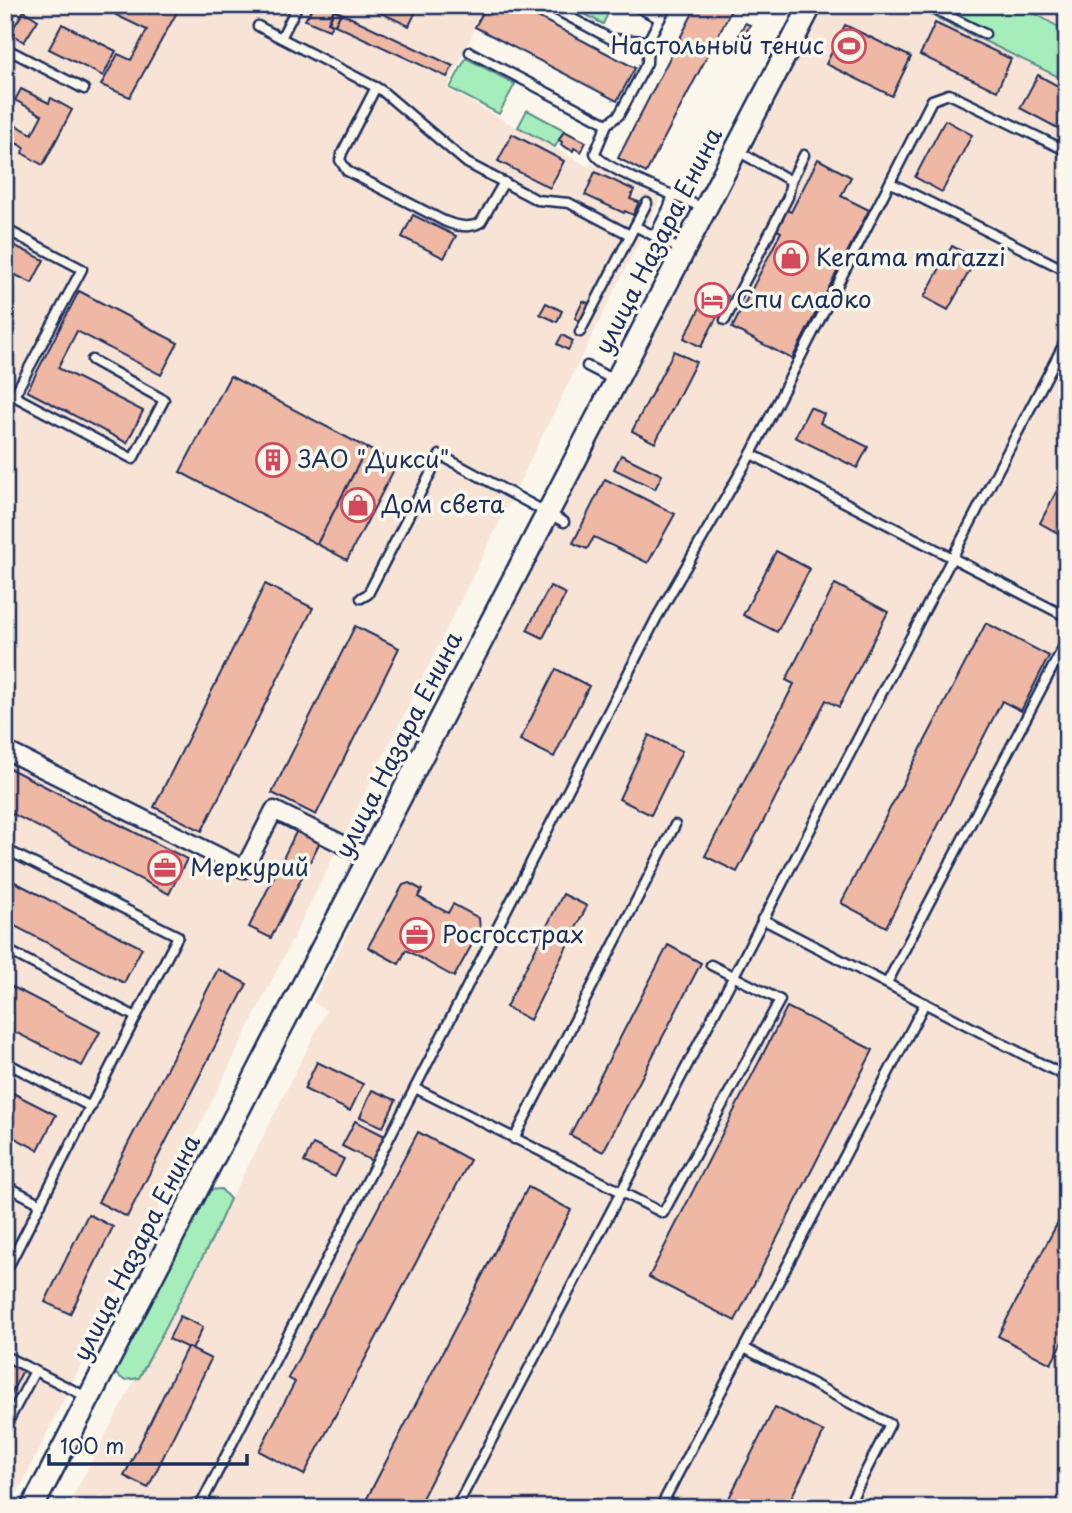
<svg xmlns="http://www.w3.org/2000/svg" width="1072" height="1513" font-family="'Playpen Sans',sans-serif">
  <rect width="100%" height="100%" fill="#fbf7ec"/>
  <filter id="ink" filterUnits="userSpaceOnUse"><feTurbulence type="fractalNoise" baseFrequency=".0143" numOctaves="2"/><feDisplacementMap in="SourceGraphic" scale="14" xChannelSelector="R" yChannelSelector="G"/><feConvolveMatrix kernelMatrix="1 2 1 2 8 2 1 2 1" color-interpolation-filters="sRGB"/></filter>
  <g filter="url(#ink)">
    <g fill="#f7e4d6">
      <path d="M5 5H486L447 89 589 167 591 163 660 199 10 1508H5Z"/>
      <path d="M822 5H1067V1508H67L259 1145 326 1011 313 1002 451 724Z"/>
    </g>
    <g fill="#a5eebc" stroke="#608e8d" stroke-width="2">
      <path d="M568 5H598L609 11 603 24Z"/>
      <path d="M910 5H1020L1067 32V81Z"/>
      <path d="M466 58 515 84 499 114 450 88Z"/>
      <path d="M527 110 564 130 555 147 518 127Z"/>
      <path d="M221 1189 230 1199 212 1239 139 1378 124 1380 113 1372 209 1190Z"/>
    </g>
    <g fill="#efb8a4" stroke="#1b2f5e" stroke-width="2">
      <path d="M121 5H181L130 97 101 85 118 54 131 60 147 30 116 15Z"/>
      <path d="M314 5H325L334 9 328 22 333 24 329 30 305 20Z"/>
      <path d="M380 5H419L409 26 377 11Z"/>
      <path d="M487 5H515L635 68 617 101 475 27Z"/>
      <path d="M697 5H734L646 173 618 158Z"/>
      <path d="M334 10 341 13 335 25 329 22Z"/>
      <path d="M24 11 38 20 24 42 10 33Z"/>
      <path d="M341 13 453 66 447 77 335 25Z"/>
      <path d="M745 23 750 25 743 39 738 37Z"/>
      <path d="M935 23 1011 59 997 91 920 55Z"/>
      <path d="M62 24 116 51 103 76 49 49Z"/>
      <path d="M845 25 911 57 892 96 826 64Z"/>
      <path d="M1038 75 1067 91V133L1020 108Z"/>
      <path d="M21 89 49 103 51 98 72 110 43 165 22 153 25 148 5 137 6 120 32 134 42 115 15 100Z"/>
      <path d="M945 120 972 135 942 192 915 177Z"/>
      <path d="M564 131 586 142 581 152 574 148 573 151 561 145 562 142 559 140Z"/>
      <path d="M512 134 564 161 550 188 498 161Z"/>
      <path d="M818 159 851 177 841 196 869 210 792 359 732 328 781 232 777 230 787 210 791 212Z"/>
      <path d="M595 172 634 190 630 199 639 202 633 215 625 211 624 213 585 195Z"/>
      <path d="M413 215 456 236 444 258 402 237Z"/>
      <path d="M5 241 44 260 32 283 5 270Z"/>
      <path d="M952 246 976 259 948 310 924 297Z"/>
      <path d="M711 287 728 296 701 347 684 338Z"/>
      <path d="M79 291 178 343 161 375 77 331 58 368 143 411 127 443 27 391Z"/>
      <path d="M583 301 593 305 583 323 575 318Z"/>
      <path d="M546 303 562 311 557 322 540 314Z"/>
      <path d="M562 335 573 341 568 350 557 344Z"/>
      <path d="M674 351 696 362 655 443 632 431Z"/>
      <path d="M230 376 367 448 317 544 180 472Z"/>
      <path d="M810 407 824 414 820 423 868 447 857 468 795 437Z"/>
      <path d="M367 448 397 464 347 560 317 544Z"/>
      <path d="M621 455 662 475 655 489 614 469Z"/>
      <path d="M1067 471V538L1040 523Z"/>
      <path d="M605 479 675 514 648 563 594 537 587 549 573 543Z"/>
      <path d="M776 551 810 569 777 632 743 615Z"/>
      <path d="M265 584 313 608 202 831 154 807Z"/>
      <path d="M835 584 888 612 839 707 826 700 737 872 705 856 794 684 786 680Z"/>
      <path d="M550 586 566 594 543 638 527 630Z"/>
      <path d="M986 623 1049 656 1021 711 1002 701 886 927 841 903Z"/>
      <path d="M355 626 399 648 316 815 272 793Z"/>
      <path d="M556 669 589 686 554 757 520 740Z"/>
      <path d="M649 735 682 751 651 815 619 799Z"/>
      <path d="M1067 740V764L1058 760Z"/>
      <path d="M5 766 187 859 169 894 5 810Z"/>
      <path d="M297 830 320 842 271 938 249 927Z"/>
      <path d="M5 877 142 948 124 983 5 921Z"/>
      <path d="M409 883 422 890 418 897 448 913 453 904 479 918 480 930 454 977 406 950 399 964 368 947 403 885Z"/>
      <path d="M563 894 587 906 530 1020 506 1007Z"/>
      <path d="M668 945 701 963 603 1152 570 1135Z"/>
      <path d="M218 969 247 984 127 1217 98 1202Z"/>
      <path d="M5 983 100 1032 82 1066 5 1027Z"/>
      <path d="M787 1007 873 1050 735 1321 649 1277Z"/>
      <path d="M317 1062 363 1084 350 1111 304 1089Z"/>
      <path d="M5 1089 56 1115 38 1150 5 1133Z"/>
      <path d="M372 1090 396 1100 383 1127 360 1117Z"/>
      <path d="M355 1121 385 1136 372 1161 342 1146Z"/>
      <path d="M418 1132 470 1160 304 1475 259 1451 295 1382 288 1378Z"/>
      <path d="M313 1144 344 1159 335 1177 304 1162Z"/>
      <path d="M528 1187 571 1210 417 1508H362Z"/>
      <path d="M1067 1205V1334L1051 1364 998 1336Z"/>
      <path d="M88 1214 113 1227 70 1314 45 1302Z"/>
      <path d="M180 1316 203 1327 192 1350 169 1339Z"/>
      <path d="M187 1347 211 1359 148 1488 124 1476Z"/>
      <path d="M5 1361 23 1370 5 1406Z"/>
      <path d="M775 1407 824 1432 786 1508H724Z"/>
    </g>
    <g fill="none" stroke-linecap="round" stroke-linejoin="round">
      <g stroke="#1b2f5e" stroke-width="13">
        <g id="lane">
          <path d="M298 5 281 38 381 90 467 163 537 200 569 203 630 235"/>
          <path d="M547 5 611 39 648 41"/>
          <path d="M634 5 660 19"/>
          <path d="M667 5 648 41 647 63 619 115 607 124 595 153C601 169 686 200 706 209"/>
          <path d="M926 5 985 34"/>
          <path d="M258 26 281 38"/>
          <path d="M5 48 84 89"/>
          <path d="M470 52 607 124"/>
          <path d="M376 87 342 153 340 160 347 171 444 221C455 226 471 229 481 222L504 182"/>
          <path d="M791 181 804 155"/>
          <path d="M891 183 1067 271"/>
          <path d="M635 226 647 203"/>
          <path d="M5 229 82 269 14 396 133 459 164 400 92 360"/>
          <path d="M654 236 669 207 673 194"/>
          <path d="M725 320 788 197 791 181 736 150"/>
          <path d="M580 332 635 226 681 250"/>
          <path d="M587 366 614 380"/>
          <path d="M751 454 1067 617"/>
          <path d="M361 598 368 594 440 455 564 522"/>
          <path d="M5 849 178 936 136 1017"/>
          <path d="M762 919 1067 1077"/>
          <path d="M5 949 136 1017 5 1273"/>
          <path d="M887 983 1067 640"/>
          <path d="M5 1062 91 1107"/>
          <path d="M415 1088 663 1213 780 1000 711 965"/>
          <path d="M514 1139 675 825"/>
          <path d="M5 1185 41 1204"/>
          <path d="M744 1348 890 1424 847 1508"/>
          <path d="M5 1356 89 1398"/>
          <path d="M5 1427 35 1371"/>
          <path d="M199 1508 657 617 751 454 932 100 949 94 1067 151"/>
          <path d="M456 1508 1067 338"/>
          <path d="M660 1508 925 1003"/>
        </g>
      </g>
      <g stroke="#1b2f5e" stroke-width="21">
        <path id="street" d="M5 750 244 869 274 810 370 858"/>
      </g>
      <g stroke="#1b2f5e" stroke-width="26">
        <path id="secondary" d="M32 1508 811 5"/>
      </g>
      <use href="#lane" stroke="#fbf7ec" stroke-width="8"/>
      <use href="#street" stroke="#fbf7ec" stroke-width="16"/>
      <use href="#secondary" stroke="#fbf7ec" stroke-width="21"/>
    </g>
  </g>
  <defs>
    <g id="stadium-ring" transform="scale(1.75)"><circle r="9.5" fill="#fbf7ec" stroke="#d1495b" stroke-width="1.5"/><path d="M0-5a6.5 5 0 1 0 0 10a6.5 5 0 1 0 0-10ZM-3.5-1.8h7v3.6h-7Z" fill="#d1495b"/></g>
    <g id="shop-ring" transform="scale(1.75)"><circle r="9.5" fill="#fbf7ec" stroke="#d1495b" stroke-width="1.5"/><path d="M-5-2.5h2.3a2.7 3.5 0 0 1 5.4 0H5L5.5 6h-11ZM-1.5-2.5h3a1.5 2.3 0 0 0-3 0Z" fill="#d1495b"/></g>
    <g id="hotel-ring" transform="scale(1.75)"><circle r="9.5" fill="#fbf7ec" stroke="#d1495b" stroke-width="1.5"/><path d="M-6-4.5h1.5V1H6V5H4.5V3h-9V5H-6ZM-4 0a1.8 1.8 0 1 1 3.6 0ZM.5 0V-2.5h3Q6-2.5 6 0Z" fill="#d1495b"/></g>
    <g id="building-ring" transform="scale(1.75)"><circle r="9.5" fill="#fbf7ec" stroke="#d1495b" stroke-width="1.5"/><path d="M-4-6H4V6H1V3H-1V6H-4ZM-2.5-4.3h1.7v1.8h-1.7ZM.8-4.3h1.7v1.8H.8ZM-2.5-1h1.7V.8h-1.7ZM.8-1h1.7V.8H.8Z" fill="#d1495b"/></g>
    <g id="office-ring" transform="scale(1.75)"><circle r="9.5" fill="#fbf7ec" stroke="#d1495b" stroke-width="1.5"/><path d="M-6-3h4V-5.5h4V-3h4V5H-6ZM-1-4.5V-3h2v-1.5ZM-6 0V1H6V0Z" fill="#d1495b"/></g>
  </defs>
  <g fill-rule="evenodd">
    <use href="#stadium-ring" x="849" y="46"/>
    <use href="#shop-ring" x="791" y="258"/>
    <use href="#hotel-ring" x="712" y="300"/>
    <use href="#building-ring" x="273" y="460"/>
    <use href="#shop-ring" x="358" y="505"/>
    <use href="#office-ring" x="165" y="868"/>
    <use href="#office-ring" x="417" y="935"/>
  </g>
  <g text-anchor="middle" stroke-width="7" stroke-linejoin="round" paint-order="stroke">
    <g font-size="24" fill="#1b2f5e" stroke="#fbf7ec" text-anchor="start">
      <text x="824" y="54" text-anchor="end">Настольный тенис</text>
      <text x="816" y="266">Kerama marazzi</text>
      <text x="736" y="308">Спи сладко</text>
      <text x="298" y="468">ЗАО "Дикси"</text>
      <text x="382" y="513">Дом света</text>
      <text x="190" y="876">Меркурий</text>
      <text x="442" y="943">Росгосстрах</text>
    </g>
    <g font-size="24" fill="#1b2f5e" stroke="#fbf7ec">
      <text transform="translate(659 241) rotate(-63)" y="8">улица Назара Енина</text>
      <text transform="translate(399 745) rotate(-63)" y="8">улица Назара Енина</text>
      <text transform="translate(137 1248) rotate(-63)" y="8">улица Назара Енина</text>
    </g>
  </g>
  <rect width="1072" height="1513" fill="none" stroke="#fbf7ec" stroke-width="28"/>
  <rect x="14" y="14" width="1044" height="1485" fill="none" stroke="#1b2f5e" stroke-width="2.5" filter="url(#ink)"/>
  <path d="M49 1454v10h198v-10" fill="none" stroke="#1b2f5e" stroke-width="3.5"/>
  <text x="60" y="1454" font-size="21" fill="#1b2f5e" stroke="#fbf7ec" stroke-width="5" paint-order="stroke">100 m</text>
</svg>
